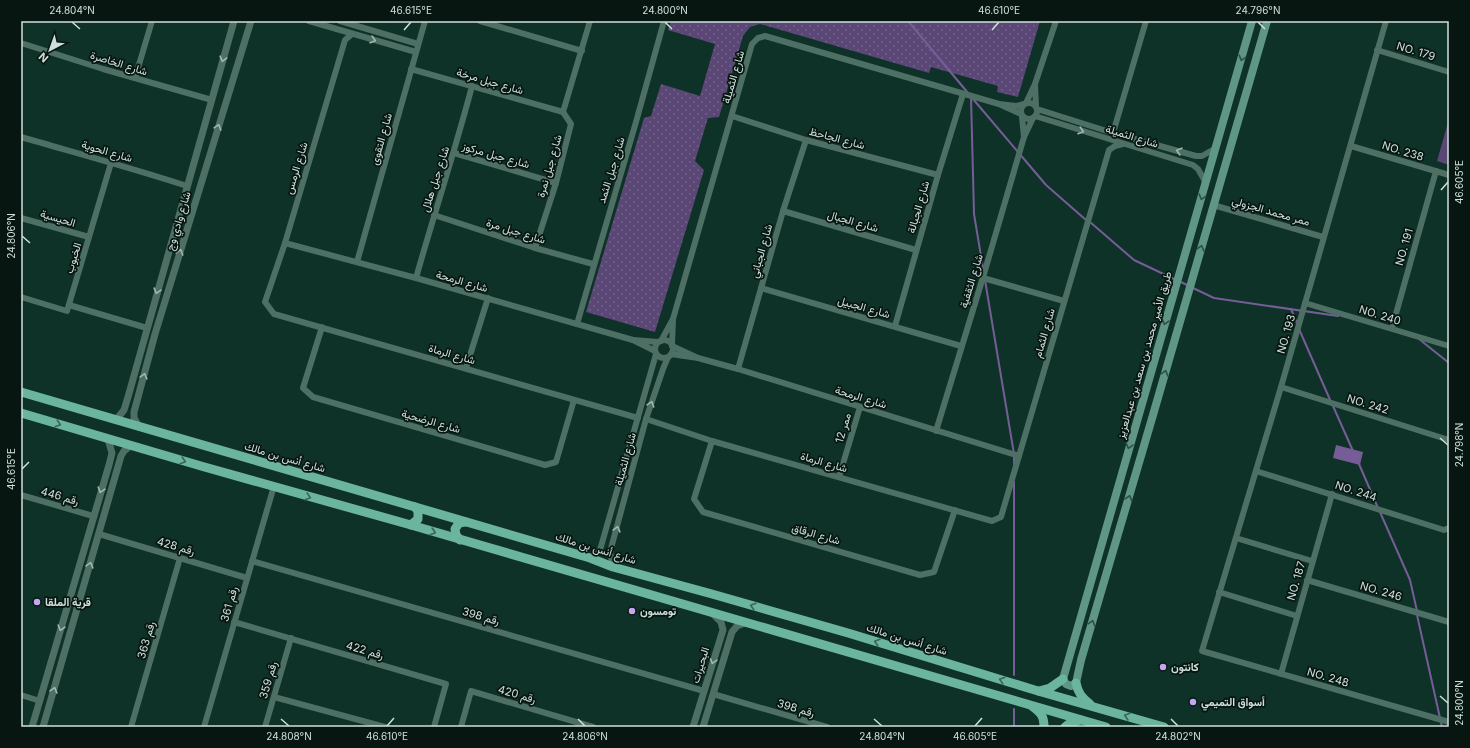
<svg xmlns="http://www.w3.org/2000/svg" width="1470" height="748" font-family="Inter,Vazirmatn,sans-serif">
  <defs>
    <pattern id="park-dots" width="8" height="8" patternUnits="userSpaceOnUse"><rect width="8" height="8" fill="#5b4775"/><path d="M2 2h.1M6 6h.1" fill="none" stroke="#716188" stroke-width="1.8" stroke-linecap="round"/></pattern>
  </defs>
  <rect width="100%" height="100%" fill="#0e3128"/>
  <path fill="url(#park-dots)" d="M671 21H1040L1018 97 997 92 998 86 931 67 929 73 760 24 750 27 743 36 719 117 708 118 695 161 704 170 655 332 586 312 644 118 651 116 661 84 700 96 715 44 668 30Z"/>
  <path fill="#5b4775" d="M1449 119V165L1437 161Z"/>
  <path fill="#765d97" d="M1336 445 1363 452 1360 465 1333 458Z"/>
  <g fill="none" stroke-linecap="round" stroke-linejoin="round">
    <g stroke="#765d97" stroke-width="2">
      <path d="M908 21 968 93"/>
      <path d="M971 97 974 214 983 268"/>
      <path d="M973 99 1046 185 1086 220"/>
      <path d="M1090 222 1134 260 1174 279"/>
      <path d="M985 280 1014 454V464"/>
      <path d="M1181 282 1187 285"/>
      <path d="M1193 288 1214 298 1338 316"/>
      <path d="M1291 309 1297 323"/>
      <path d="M1299 329 1331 402"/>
      <path d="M1419 339 1449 363"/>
      <path d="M1333 406 1353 451"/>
      <path d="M1359 464 1378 508"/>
      <path d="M1014 482V675"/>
      <path d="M1380 512 1410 580 1417 611"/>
      <path d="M1417 615 1442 727"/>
      <path d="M1014 709V727"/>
    </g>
    <g stroke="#4d6f64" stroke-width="6">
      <path d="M309 21 416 52"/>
      <path d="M340 21 418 44"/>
      <path d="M480 21 582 51"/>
      <path d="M1386 21 1281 387 1202 651 1449 722"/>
      <path d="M352 34 345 40 285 243 265 302 274 314 638 418"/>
      <path d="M21 43 103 69 212 100"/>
      <path d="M1377 50 1449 72"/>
      <path d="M411 69 563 112"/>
      <path d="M135 78 152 21"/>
      <path d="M1035 84 1056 21"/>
      <circle cx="1029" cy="111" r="8"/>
      <path d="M1026 103 1035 84 1036 106"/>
      <path d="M1037 109 1113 133 1196 156H1202L1216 148"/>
      <path d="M1021 114 999 104 1016 106 1024 104"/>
      <path d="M732 116 806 140 938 175"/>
      <path d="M1035 116 1193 165 1198 169 1206 183"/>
      <path d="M1022 117 1024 137 1033 118"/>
      <path d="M1113 133 1146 21"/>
      <path d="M21 137C76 153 132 168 187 186"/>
      <path d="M1351 146 1449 175"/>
      <path d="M454 153 556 183"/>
      <path d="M1213 205 1323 237"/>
      <path d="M783 211 916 250"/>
      <path d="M434 215 535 248 593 264"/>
      <path d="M21 218 89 237"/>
      <path d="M285 243 416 278 633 340"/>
      <path d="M535 248 556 183 571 124 563 112 590 21"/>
      <path d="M357 262 425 21"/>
      <path d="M416 278C434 214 455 151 472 86"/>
      <path d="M983 278 1064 301"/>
      <path d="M761 288 961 346"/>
      <path d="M21 297 67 311 111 163"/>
      <path d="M1305 303 1449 346"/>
      <path d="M69 305 147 328"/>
      <path d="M673 319 752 44 758 38 765 36 999 104"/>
      <path d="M577 324 636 122 664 21"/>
      <path d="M895 326 938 175 963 94"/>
      <path d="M322 327 303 388 313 397 545 465 556 462 574 400"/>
      <path d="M1392 328 1436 171"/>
      <circle cx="664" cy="349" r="9"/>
      <path d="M661 341 673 319 672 345"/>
      <path d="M655 351 633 340 658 342"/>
      <path d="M671 354 698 358 672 346"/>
      <path d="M698 358 738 369 1019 456"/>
      <path d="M466 368 488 298"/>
      <path d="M738 369 783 211 806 140"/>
      <path d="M1281 387 1449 440"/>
      <path d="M646 419 712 441 992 521 1001 517 1109 150 1115 146 1123 144"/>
      <path d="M936 431 984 274 1024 137"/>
      <path d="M712 441 694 499 703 512 920 575 934 572 955 510"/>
      <path d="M1256 471 1444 530 1449 528"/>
      <path d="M839 477 860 407"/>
      <path d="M21 495 93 516"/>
      <path d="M99 534 247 578"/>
      <path d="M1236 538 1312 561"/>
      <path d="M590 558 600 550 656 354"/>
      <path d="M252 561 704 691"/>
      <path d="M613 567 610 552 646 419 663 369 668 357"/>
      <path d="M1307 580 1449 622"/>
      <path d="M1219 592 1297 616"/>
      <path d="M234 622 446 684 434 727"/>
      <path d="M1281 674 1332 494"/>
      <path d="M713 694 827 727"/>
      <path d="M21 695 40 701"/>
      <path d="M274 697 385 727"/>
      <path d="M131 727 180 558"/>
      <path d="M204 727 274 486"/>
      <path d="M265 727 291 638"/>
      <path d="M461 727 471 691 593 727"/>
    </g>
    <g stroke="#4d6f64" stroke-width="7">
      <path d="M116 420 124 410 128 397 234 21"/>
      <path d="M139 427 134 418V412L155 334 251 21"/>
      <path d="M32 727 109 465 112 453 108 439"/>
      <path d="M43 727 121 456 124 451 131 445"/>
      <path d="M693 727 723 630 721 622 712 613"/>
      <path d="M703 727 732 632 737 626 745 623"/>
    </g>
    <path stroke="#5f9685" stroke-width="8" d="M1252 21 1063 679 1066 684 1071 686 1076 683 1081 660 1153 415 1267 21"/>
    <g stroke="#6bb49e" stroke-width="9">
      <path d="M21 392 590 558 613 567 712 594 848 633 1038 691 1164 727"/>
      <path d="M21 413 201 466 411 525 1106 727"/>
      <path d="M411 525 418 519V511L415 507"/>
      <path d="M460 540 456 535 455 529 459 523 465 522"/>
      <path d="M1076 683C1078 693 1082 698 1090 704"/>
      <path d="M1039 691 1050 688 1063 679"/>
      <path d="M1033 707C1041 713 1044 716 1044 727"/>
      <path d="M1065 727 1070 723 1081 720"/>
    </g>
  </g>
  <defs><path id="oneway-chevron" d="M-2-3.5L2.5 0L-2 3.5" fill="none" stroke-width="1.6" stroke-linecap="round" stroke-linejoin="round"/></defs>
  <g stroke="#a1b8b1">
    <use href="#oneway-chevron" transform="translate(373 40) rotate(16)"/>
    <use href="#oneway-chevron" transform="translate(223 59) rotate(105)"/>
    <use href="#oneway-chevron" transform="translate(218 127) rotate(-73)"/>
    <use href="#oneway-chevron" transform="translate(1081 131) rotate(18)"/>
    <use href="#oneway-chevron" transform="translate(1179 151) rotate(-164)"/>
    <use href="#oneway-chevron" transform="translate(180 252) rotate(-73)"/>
    <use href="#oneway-chevron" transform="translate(157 291) rotate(106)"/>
    <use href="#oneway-chevron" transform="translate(144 376) rotate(-75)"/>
    <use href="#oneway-chevron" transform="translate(651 404) rotate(-72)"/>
    <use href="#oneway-chevron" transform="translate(101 490) rotate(107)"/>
    <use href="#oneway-chevron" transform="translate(617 529) rotate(-75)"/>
    <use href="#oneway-chevron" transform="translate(90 565) rotate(-74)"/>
    <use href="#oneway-chevron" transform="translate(61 628) rotate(106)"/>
    <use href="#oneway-chevron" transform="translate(713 661) rotate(107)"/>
    <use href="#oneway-chevron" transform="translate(54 690) rotate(-74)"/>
  </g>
  <g stroke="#2f5045">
    <use href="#oneway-chevron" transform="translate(1242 58) rotate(106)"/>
    <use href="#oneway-chevron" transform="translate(1202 197) rotate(106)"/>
    <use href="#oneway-chevron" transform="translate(1201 248) rotate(-74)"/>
    <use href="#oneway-chevron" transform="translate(1165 322) rotate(106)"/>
    <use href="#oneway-chevron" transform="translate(1165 373) rotate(-74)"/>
    <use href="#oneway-chevron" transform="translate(1129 446) rotate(106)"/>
    <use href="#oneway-chevron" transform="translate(1129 498) rotate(-74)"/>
    <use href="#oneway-chevron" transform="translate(1092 623) rotate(-73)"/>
  </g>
  <g stroke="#3a6558">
    <use href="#oneway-chevron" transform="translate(58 424) rotate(17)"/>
    <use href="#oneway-chevron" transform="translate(183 461) rotate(17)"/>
    <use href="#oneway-chevron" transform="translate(308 497) rotate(17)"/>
    <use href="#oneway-chevron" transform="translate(433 532) rotate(17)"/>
    <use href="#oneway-chevron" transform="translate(753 606) rotate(-164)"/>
    <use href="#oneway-chevron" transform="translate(877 642) rotate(-163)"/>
    <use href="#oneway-chevron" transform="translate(1002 680) rotate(-163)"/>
    <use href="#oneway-chevron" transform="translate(1127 716) rotate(-164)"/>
  </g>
  <path fill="none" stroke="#cee0da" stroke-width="1.5" d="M72 22 80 29M665 22 672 29M1258 22 1265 29M404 30 411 22M992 30 999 22M1441 190 1448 182M22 236 30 243M1440 438 1448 445M22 469 29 462M1440 696 1448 703M281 719 289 726M578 719 585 726M874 719 882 726M1171 719 1178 726M387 726 394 718M975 726 982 718"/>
  <g fill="#c5a7f1" stroke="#081611" stroke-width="1.5">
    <circle cx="37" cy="602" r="4"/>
    <circle cx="632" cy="611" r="4"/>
    <circle cx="1163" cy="667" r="4"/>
    <circle cx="1193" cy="702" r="4"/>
  </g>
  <g text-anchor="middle" stroke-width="3.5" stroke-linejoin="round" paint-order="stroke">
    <g font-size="11" fill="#cee0da" stroke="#081611">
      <text transform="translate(1416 51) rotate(17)" y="4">NO. 179</text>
      <text transform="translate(119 63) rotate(17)" y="4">شارع الخاصرة</text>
      <text transform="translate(733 77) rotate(-74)" y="4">شارع الثميلة</text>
      <text transform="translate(490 81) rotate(16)" y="4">شارع جبل مرخة</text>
      <text transform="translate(1132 136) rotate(17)" y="4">شارع الثميلة</text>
      <text transform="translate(837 138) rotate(15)" y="4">شارع الجاحظ</text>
      <text transform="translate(381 139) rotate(-74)" y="4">شارع التقوى</text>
      <text transform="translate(107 151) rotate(16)" y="4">شارع الحوية</text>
      <text transform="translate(1403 151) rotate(17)" y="4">NO. 238</text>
      <text transform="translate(496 155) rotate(16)" y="4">شارع جبل مركوز</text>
      <text transform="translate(549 166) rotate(-74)" y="4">شارع جبل نمرة</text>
      <text transform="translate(296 168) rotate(-73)" y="4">شارع الرمس</text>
      <text transform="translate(611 170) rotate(-73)" y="4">شارع جبل الثمد</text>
      <text transform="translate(435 179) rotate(-72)" y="4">شارع جبل هلال</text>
      <text transform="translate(918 207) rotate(-74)" y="4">شارع الجبالة</text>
      <text transform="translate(1271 211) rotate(16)" y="4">ممر محمد الجزولي</text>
      <text transform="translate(58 218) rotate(16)" y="4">الحيسية</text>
      <text transform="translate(178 221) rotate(-73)" y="4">شارع وادي وج</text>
      <text transform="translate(853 221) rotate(16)" y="4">شارع الجبال</text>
      <text transform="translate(516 231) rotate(17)" y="4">شارع جبل مرة</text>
      <text transform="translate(1404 247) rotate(-74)" y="4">NO. 191</text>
      <text transform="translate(761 251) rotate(-74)" y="4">شارع الجباني</text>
      <text transform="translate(73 258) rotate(-73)" y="4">الخبوب</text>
      <text transform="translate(462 281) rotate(16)" y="4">شارع الرمحة</text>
      <text transform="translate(971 281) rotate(-73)" y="4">شارع الثقفية</text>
      <text transform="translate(864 307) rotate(16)" y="4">شارع الجبيل</text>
      <text transform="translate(1380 315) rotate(17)" y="4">NO. 240</text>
      <text transform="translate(1044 333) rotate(-74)" y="4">شارع الثمام</text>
      <text transform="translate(1286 334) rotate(-74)" y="4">NO. 193</text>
      <text transform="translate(452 354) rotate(16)" y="4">شارع الرماة</text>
      <text transform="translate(1144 355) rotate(-74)" y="4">طريق الأمير محمد بن سعد بن عبدالعزيز</text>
      <text transform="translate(861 397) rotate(17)" y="4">شارع الرمحة</text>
      <text transform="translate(1368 404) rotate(17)" y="4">NO. 242</text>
      <text transform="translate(431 421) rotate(16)" y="4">شارع الرضحية</text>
      <text transform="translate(843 428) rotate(-74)" y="4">ممر 12</text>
      <text transform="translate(285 457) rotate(16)" y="4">شارع أنس بن مالك</text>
      <text transform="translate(625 459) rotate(-75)" y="4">شارع الثميلة</text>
      <text transform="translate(824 462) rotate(16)" y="4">شارع الرماة</text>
      <text transform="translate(1356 491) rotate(18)" y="4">NO. 244</text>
      <text transform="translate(60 496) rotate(16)" y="4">رقم 446</text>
      <text transform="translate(816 534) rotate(16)" y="4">شارع الرقاق</text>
      <text transform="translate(176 546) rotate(16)" y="4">رقم 428</text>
      <text transform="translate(596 548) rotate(17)" y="4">شارع أنس بن مالك</text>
      <text transform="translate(1296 581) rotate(-74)" y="4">NO. 187</text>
      <text transform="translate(1381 591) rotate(16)" y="4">NO. 246</text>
      <text transform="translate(229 604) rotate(-74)" y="4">رقم 361</text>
      <text transform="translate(481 616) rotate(16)" y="4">رقم 398</text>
      <text transform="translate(907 639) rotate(17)" y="4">شارع أنس بن مالك</text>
      <text transform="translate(146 640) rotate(-74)" y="4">رقم 363</text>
      <text transform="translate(365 650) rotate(16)" y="4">رقم 422</text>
      <text transform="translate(700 665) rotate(-73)" y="4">البحيرات</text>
      <text transform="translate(1328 677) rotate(16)" y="4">NO. 248</text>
      <text transform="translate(268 680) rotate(-74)" y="4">رقم 359</text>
      <text transform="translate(517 694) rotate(16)" y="4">رقم 420</text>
      <text transform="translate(796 708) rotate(16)" y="4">رقم 398</text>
    </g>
    <g font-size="11" font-weight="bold" fill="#cee0da" stroke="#081611" text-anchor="start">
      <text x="45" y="606">قرية الملقا</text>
      <text x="640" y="615">تومسون</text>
      <text x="1171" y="671">كانتون</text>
      <text x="1201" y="706">أسواق التميمي</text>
    </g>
  </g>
  <rect width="1470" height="748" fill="none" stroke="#081611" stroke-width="44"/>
  <g transform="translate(50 50) rotate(221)" stroke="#081611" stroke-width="3" paint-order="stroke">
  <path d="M0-3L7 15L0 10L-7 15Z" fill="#cee0da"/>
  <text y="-6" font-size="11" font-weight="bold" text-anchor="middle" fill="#cee0da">N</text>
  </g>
  <rect x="22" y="22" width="1426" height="704" fill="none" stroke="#cee0da" stroke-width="1.5"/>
  <g font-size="10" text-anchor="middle" fill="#cee0da">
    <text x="72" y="14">24.804°N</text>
    <text x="411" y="14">46.615°E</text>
    <text x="665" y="14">24.800°N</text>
    <text x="999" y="14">46.610°E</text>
    <text x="1258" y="14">24.796°N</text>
    <text transform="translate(1459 182) rotate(-90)" y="4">46.605°E</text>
    <text transform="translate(11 236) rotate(-90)" y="4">24.806°N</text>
    <text transform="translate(1459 445) rotate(-90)" y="4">24.798°N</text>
    <text transform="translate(11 469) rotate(-90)" y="4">46.615°E</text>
    <text transform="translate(1459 703) rotate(-90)" y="4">24.800°N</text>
    <text x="289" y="740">24.808°N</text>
    <text x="387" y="740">46.610°E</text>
    <text x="585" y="740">24.806°N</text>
    <text x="882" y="740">24.804°N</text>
    <text x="975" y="740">46.605°E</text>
    <text x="1178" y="740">24.802°N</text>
  </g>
</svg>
